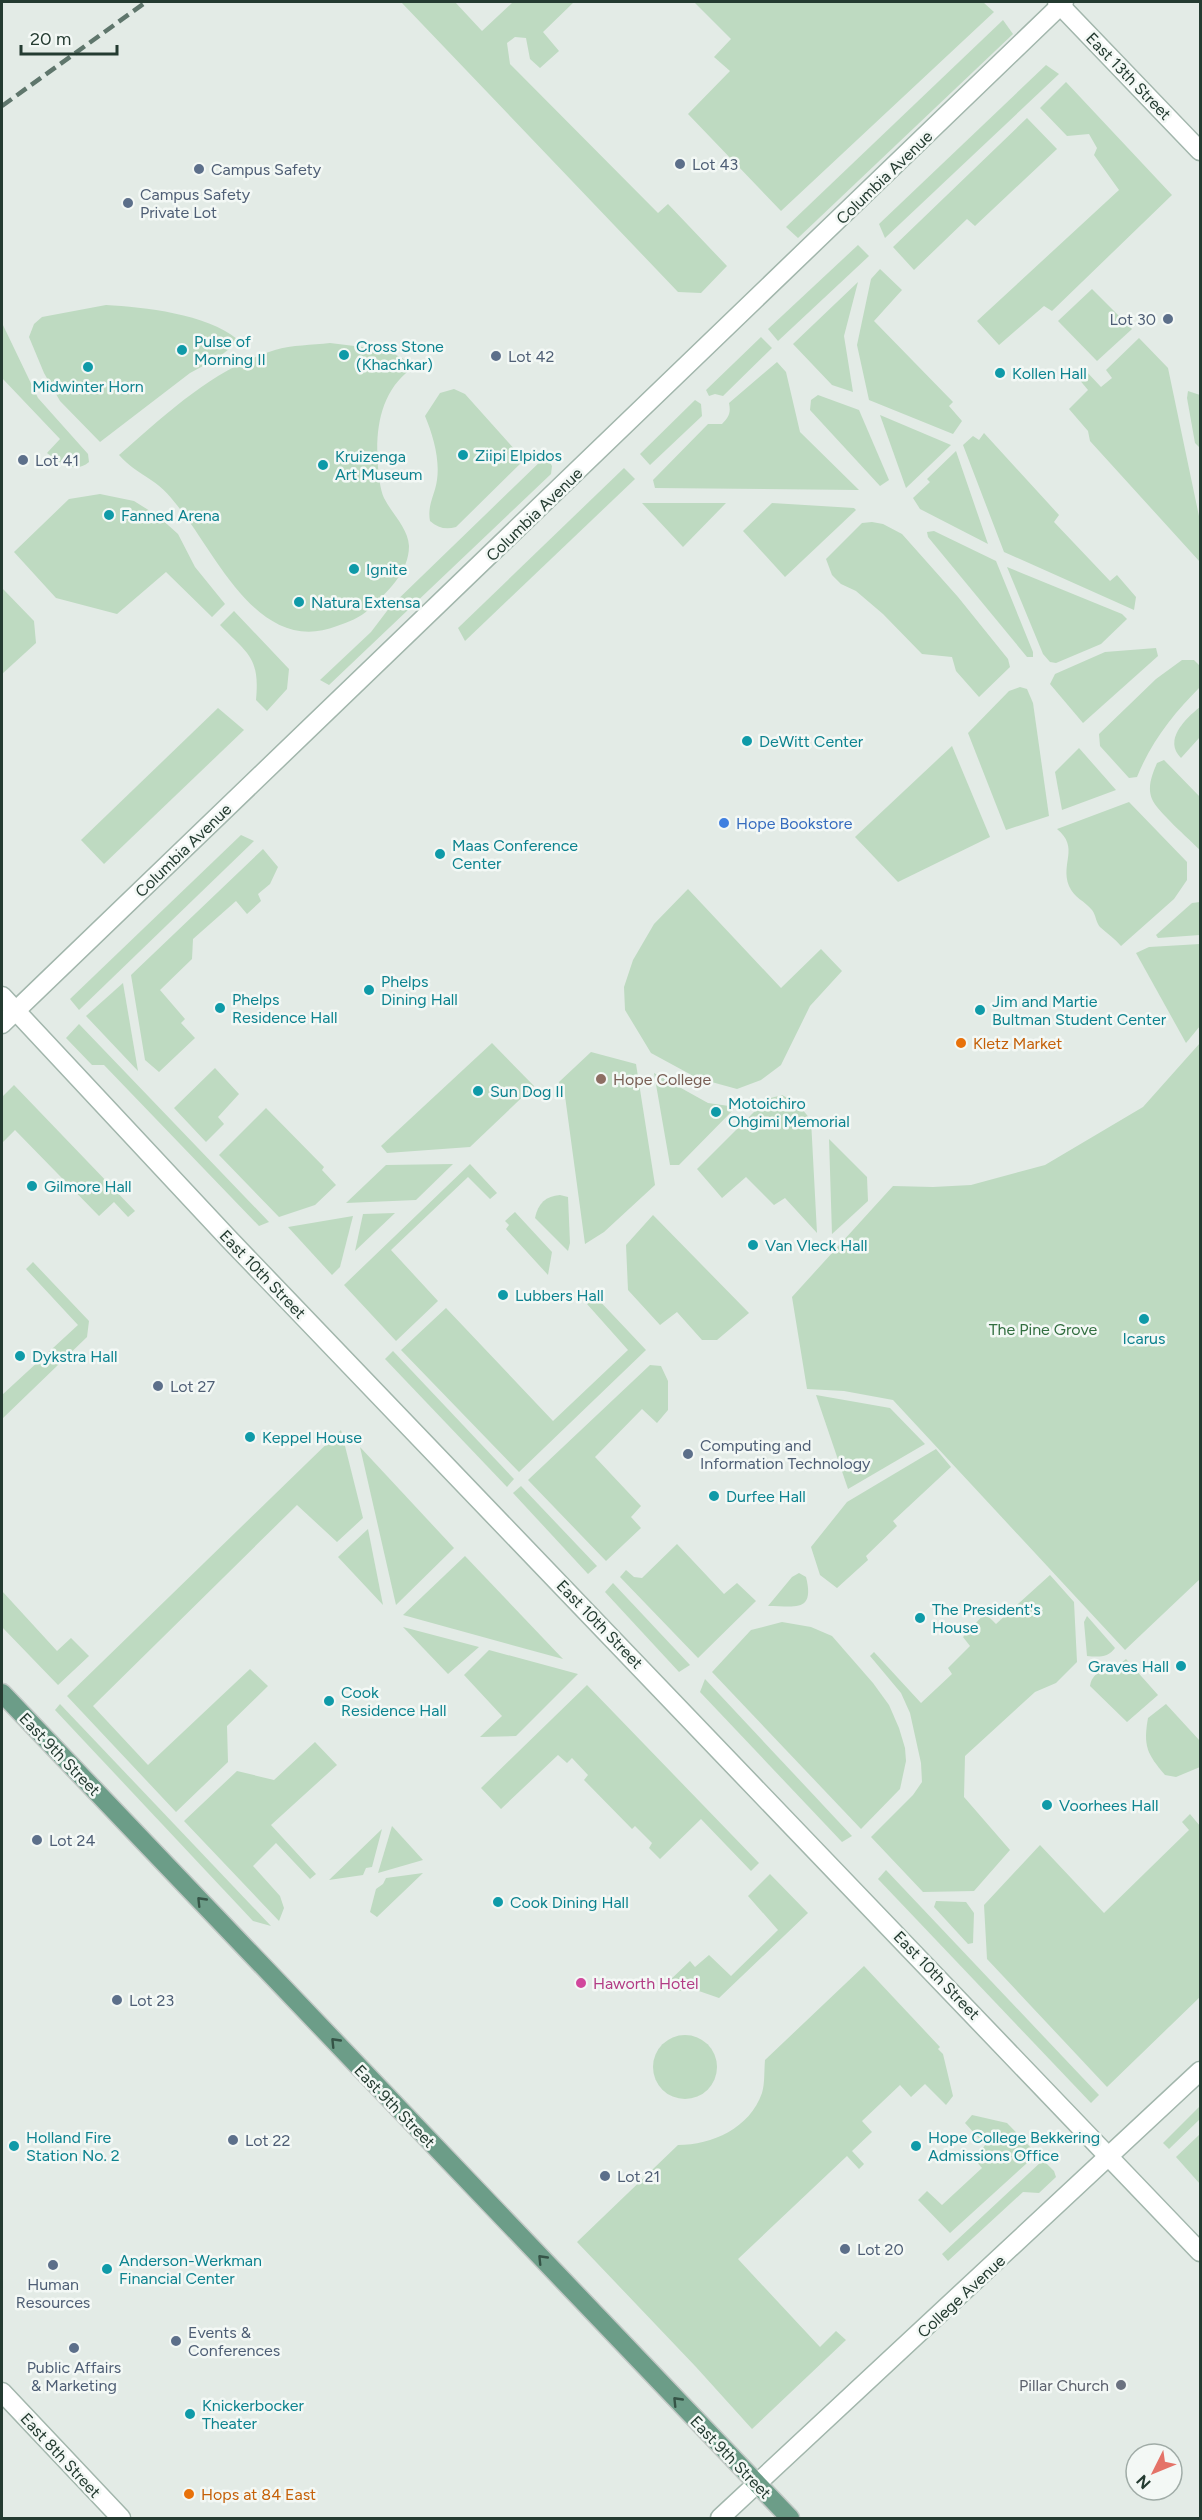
<svg xmlns="http://www.w3.org/2000/svg" width="1202" height="2520" font-family="Figtree,sans-serif">
  <rect width="100%" height="100%" fill="#e3ebe6"/>
  <g fill="#bedac1">
    <path d="M401 2H455L482 31 513 2H574L543 32 559 51 540 68 530 59 526 38 515 37 507 43 510 64 658 213 668 204 727 266 701 293 678 292Z"/>
    <path d="M694 2H983L994 12 781 211 688 114 730 71 714 57 731 39Z"/>
    <path d="M1003 20 1013 34 798 238 786 227Z"/>
    <path d="M1046 65 1059 74 885 238 879 224Z"/>
    <path d="M1066 82 1172 195 1052 311 1044 306 999 345 977 321 1119 190 1094 155 1097 148 1089 134 1067 136 1040 108Z"/>
    <path d="M1027 118 1057 149 975 226 967 219 914 270 893 247Z"/>
    <path d="M858 245 869 256 778 341 768 329Z"/>
    <path d="M880 269 902 290 874 321 953 402 949 406 962 421 953 434 869 400 857 345 871 279Z"/>
    <path d="M858 282 844 336 853 392 832 385 793 344Z"/>
    <path d="M1092 289 1132 329 1097 361 1058 321Z"/>
    <path d="M106 305C144 307 207 314 237 339V343L216 359 190 373 100 442 60 401 44 373 29 337 34 324 42 317Z"/>
    <path d="M2 323 38 398 88 454 89 462C75 474 60 463 47 453L60 439 2 378Z"/>
    <path d="M761 337 772 348 723 396 715 394 709 396 706 390Z"/>
    <path d="M1139 338 1168 368 1200 521V562L1090 441 1088 431 1069 409 1088 390 1078 378 1085 370 1101 387 1112 378 1106 370Z"/>
    <path d="M330 343 387 350 411 363V369C380 392 375 430 378 467 379 477 380 489 384 498 392 514 408 528 409 546 409 573 386 593 369 609 360 618 348 622 337 626 261 656 219 560 183 513 174 501 164 488 151 480 139 472 129 466 119 455 166 414 214 368 275 350 292 345 312 345 330 343Z"/>
    <path d="M777 362 786 372 800 432 859 490 655 488 653 480 708 424H722C729 417 731 413 729 403Z"/>
    <path d="M454 389 465 394 524 460 456 527C446 530 438 528 430 521 427 505 435 495 437 480 440 459 433 435 425 416L440 393Z"/>
    <path d="M1188 391 1200 395V448L1195 443 1187 398Z"/>
    <path d="M818 395 859 410 889 480 880 486 810 410 811 400Z"/>
    <path d="M695 400 701 404 702 416 650 465 640 454Z"/>
    <path d="M880 415 951 445 906 488Z"/>
    <path d="M984 433 1059 515 1054 522 1110 581 1117 575 1136 597 1134 610 1004 552 963 445 973 436 979 440Z"/>
    <path d="M956 451 988 544 920 509 913 498 930 482 927 479Z"/>
    <path d="M546 456 552 466 551 474 329 685 320 680 371 632 390 607Z"/>
    <path d="M624 468 635 479 465 641 458 628Z"/>
    <path d="M100 494 134 501 158 516 178 534 195 567 225 604 212 617 166 572 117 614 56 598 14 552 69 499Z"/>
    <path d="M642 503H726L683 547Z"/>
    <path d="M772 503 854 508 856 510 785 577 743 531Z"/>
    <path d="M872 522 883 524 902 534 958 597 1008 659 1010 667 979 697 956 671 952 657 922 654 883 614 856 591 841 584 832 575 826 559 862 523Z"/>
    <path d="M934 531 996 561 1033 652V657H1027L928 537 927 532Z"/>
    <path d="M1007 567 1122 614 1127 619 1101 644 1056 663 1050 662 1043 654Z"/>
    <path d="M2 588 34 621 36 643 2 674Z"/>
    <path d="M234 611 289 669 287 689 267 711 256 700C260 657 248 654 220 625Z"/>
    <path d="M1156 648 1158 656 1083 723 1050 684 1055 674 1105 652Z"/>
    <path d="M1182 660H1194L1200 666V687C1174 713 1151 742 1137 777L1129 778 1100 746 1099 734 1156 679Z"/>
    <path d="M1020 687 1027 689 1033 703 1049 816 1006 830 968 733 1009 691Z"/>
    <path d="M1200 707V737L1181 758C1163 740 1185 719 1200 707Z"/>
    <path d="M218 708 244 730 104 864 81 840Z"/>
    <path d="M952 746 990 837 898 882 855 837Z"/>
    <path d="M1079 748 1116 790 1062 810 1055 772Z"/>
    <path d="M1164 760 1200 797V850C1190 840 1156 810 1152 799 1147 787 1152 775 1157 763Z"/>
    <path d="M1129 802 1187 862V880L1174 899 1121 946C1115 939 1108 934 1100 927 1096 923 1096 915 1092 910 1085 901 1074 898 1069 886 1060 863 1080 848 1057 829Z"/>
    <path d="M241 835 254 841 79 1010 70 999Z"/>
    <path d="M263 849 278 867 270 884 258 894 261 901 247 914 236 901 193 939 192 959 160 990 185 1019 181 1023 195 1038 159 1072 145 1060 131 975Z"/>
    <path d="M688 889 781 988 821 949 842 971 810 1006 781 1065 761 1080 737 1089 697 1078 651 1053 625 1010 624 987 633 960 654 924Z"/>
    <path d="M1200 902V935L1158 938 1156 935 1192 903Z"/>
    <path d="M1200 944V1026L1186 1043 1136 953 1149 947Z"/>
    <path d="M123 983 138 1071 86 1016Z"/>
    <path d="M79 1024 269 1222 259 1226 104 1065H92L66 1038Z"/>
    <path d="M492 1043 534 1086 470 1147 387 1153 381 1146Z"/>
    <path d="M1200 1043V1579L1125 1650 893 1400 844 1391 807 1389 792 1297 893 1186 933 1187 971 1185 1045 1165 1143 1107Z"/>
    <path d="M591 1052 636 1064 655 1185 604 1232 585 1244 565 1096 559 1082Z"/>
    <path d="M215 1068 239 1094 218 1117 224 1124 206 1142 174 1108Z"/>
    <path d="M654 1073 708 1103 736 1107 679 1165H670Z"/>
    <path d="M14 1085 135 1211 128 1217 114 1202 99 1216 15 1130 2 1143V1097Z"/>
    <path d="M782 1095 797 1103 811 1120 817 1233 785 1198 774 1205 746 1177 722 1198 697 1169 767 1099Z"/>
    <path d="M266 1108 324 1167 322 1170 336 1185 315 1205 279 1217 219 1155Z"/>
    <path d="M829 1139 867 1177 868 1201 832 1234Z"/>
    <path d="M453 1164 416 1200 346 1203 386 1165Z"/>
    <path d="M470 1164 497 1193 490 1199 468 1177 391 1250 438 1301 396 1341 344 1285Z"/>
    <path d="M560 1195 568 1197 570 1243 568 1251 535 1218C538 1203 546 1196 560 1195Z"/>
    <path d="M515 1212 552 1252 548 1275 506 1229 509 1225 505 1221Z"/>
    <path d="M395 1213 355 1251 363 1214Z"/>
    <path d="M653 1215 749 1313 717 1340H702L677 1312 660 1325 628 1290 626 1245Z"/>
    <path d="M353 1216 340 1267 332 1275 288 1227Z"/>
    <path d="M33 1262 89 1321 87 1337 2 1419V1395L78 1325 26 1269Z"/>
    <path d="M595 1296 646 1350 519 1472 401 1350 446 1308 553 1421 628 1350 587 1304Z"/>
    <path d="M393 1351 514 1479 507 1487 385 1359Z"/>
    <path d="M650 1365 661 1366 668 1381V1410L657 1423 642 1409 595 1457 641 1506 631 1517 641 1528 606 1561 528 1480Z"/>
    <path d="M816 1395 890 1408 925 1444 848 1489Z"/>
    <path d="M341 1430 363 1518 337 1542 297 1505 93 1706 148 1765 250 1669 268 1686 227 1726 228 1762 176 1812 67 1696Z"/>
    <path d="M360 1447 454 1548 396 1605Z"/>
    <path d="M936 1449 951 1467 893 1521 897 1526 866 1556 868 1560 837 1588 820 1575 811 1547 847 1502Z"/>
    <path d="M521 1486 597 1566 588 1574 513 1493Z"/>
    <path d="M368 1529 383 1605 338 1557Z"/>
    <path d="M677 1544 724 1594 737 1583 756 1601 698 1658 620 1577 626 1570 634 1577 642 1578Z"/>
    <path d="M465 1556 563 1659 403 1615Z"/>
    <path d="M799 1573 806 1577C815 1613 795 1606 768 1606L792 1577Z"/>
    <path d="M1050 1575 1074 1602 1077 1662 1056 1683 1035 1692 965 1756 964 1797 1010 1850 974 1891 923 1892 871 1837 913 1795 922 1782 921 1763 910 1713 901 1693 870 1656 874 1652 921 1703 952 1674 948 1668 970 1646 963 1637 985 1613 996 1624Z"/>
    <path d="M613 1583 690 1665 679 1672 605 1592Z"/>
    <path d="M2 1591 57 1651 71 1638 89 1656 58 1685 2 1627Z"/>
    <path d="M1087 1616 1115 1648C1108 1658 1098 1657 1087 1656L1084 1622Z"/>
    <path d="M782 1622 811 1627 832 1636 873 1683 889 1705 899 1728 905 1748 906 1761 900 1789 861 1829 712 1672 751 1630Z"/>
    <path d="M403 1627 479 1647 448 1674Z"/>
    <path d="M489 1650 578 1674 516 1736 480 1737 502 1716 464 1675Z"/>
    <path d="M1126 1659 1158 1695 1127 1722 1090 1686C1093 1667 1114 1670 1126 1659Z"/>
    <path d="M705 1679 852 1836 842 1842 700 1692Z"/>
    <path d="M587 1685 759 1863 751 1871 701 1819 660 1859 649 1848 652 1843 635 1826 632 1829 584 1780 588 1775 572 1758 567 1763 558 1755 501 1809 481 1788Z"/>
    <path d="M60 1704 271 1926 253 1921 55 1710Z"/>
    <path d="M1166 1704 1200 1741V1767L1176 1777 1165 1775C1147 1754 1143 1746 1148 1718Z"/>
    <path d="M315 1742 337 1765 271 1825 316 1874 310 1879 276 1843 253 1866 280 1896 284 1908 279 1921 184 1821 237 1771 274 1780Z"/>
    <path d="M1190 1814 1200 1826V1997L1107 2087 987 1959 984 1905 1040 1845 1104 1913 1189 1830 1182 1822Z"/>
    <path d="M392 1826 423 1860 378 1873Z"/>
    <path d="M382 1829 372 1867 366 1868 363 1875 329 1880Z"/>
    <path d="M886 1870 1099 2095 1091 2103 878 1879Z"/>
    <path d="M423 1873 377 1917 370 1912 376 1889 383 1884 386 1878Z"/>
    <path d="M770 1874 808 1913 719 1998 696 1990 674 1991 667 1983 690 1961 695 1967 709 1955 731 1976 778 1930 748 1896Z"/>
    <path d="M936 1901 966 1902 974 1913 973 1943 968 1944 934 1907Z"/>
    <path d="M864 1966 940 2047 938 2049 943 2054 953 2096 946 2105 925 2084 911 2097 900 2085 862 2121 872 2132 852 2151 864 2164 859 2169 847 2156 738 2259 820 2347 836 2331 846 2340 752 2429 696 2367 577 2242 678 2145C712 2145 750 2128 762 2093 765 2083 764 2071 765 2060Z"/>
    <circle cx="685" cy="2067" r="32"/>
    <path d="M1200 2106V2119L1169 2149 1163 2143Z"/>
    <path d="M972 2115 1007 2123 1037 2154 950 2233 918 2200 927 2191 942 2205 982 2168 975 2160 985 2145 965 2123Z"/>
    <path d="M1200 2134V2184L1176 2157Z"/>
    <path d="M1043 2160 1054 2171 1056 2177 1039 2193 1023 2192 948 2261 942 2254Z"/>
  </g>
  <g fill="none" stroke-linecap="round" stroke-linejoin="round">
    <g stroke="#a2b6ac" stroke-width="21">
      <g id="secondary">
        <path d="M1057 2 1200 151"/>
        <path d="M2 996 228 1238 1200 2252"/>
        <path d="M2 1024 1064 2"/>
        <path d="M2 2392 121 2518"/>
        <path d="M720 2518 1200 2071"/>
      </g>
    </g>
    <g stroke="#c2c8c5" stroke-width="21">
      <path id="primary" d="M2 1693 790 2518"/>
    </g>
    <use href="#secondary" stroke="#fff" stroke-width="18"/>
    <use href="#primary" stroke="#6c9d88" stroke-width="18"/>
    <path stroke="#5f766c" stroke-width="4.5" stroke-dasharray="12 6" stroke-linecap="butt" d="M2 106 146 2"/>
  </g>
  <defs><path id="oneway-chevron" d="M-2-3.5L2.5 0L-2 3.5" fill="none" stroke-width="1.6" stroke-linecap="round" stroke-linejoin="round" transform="scale(1.5)"/></defs>
  <g stroke="#365447">
    <use href="#oneway-chevron" transform="translate(201 1901) rotate(-134)"/>
    <use href="#oneway-chevron" transform="translate(335 2042) rotate(-134)"/>
    <use href="#oneway-chevron" transform="translate(542 2259) rotate(-134)"/>
    <use href="#oneway-chevron" transform="translate(677 2401) rotate(-134)"/>
  </g>
  <g fill="#5c6f8a" stroke="#f3f8f5" stroke-width="2">
    <circle cx="680" cy="164" r="6"/>
    <circle cx="199" cy="169" r="6"/>
    <circle cx="128" cy="203" r="6"/>
    <circle cx="1168" cy="319" r="6"/>
    <circle cx="496" cy="356" r="6"/>
    <circle cx="23" cy="460" r="6"/>
    <circle cx="158" cy="1386" r="6"/>
    <circle cx="688" cy="1454" r="6"/>
    <circle cx="37" cy="1840" r="6"/>
    <circle cx="117" cy="2000" r="6"/>
    <circle cx="233" cy="2140" r="6"/>
    <circle cx="605" cy="2176" r="6"/>
    <circle cx="845" cy="2249" r="6"/>
    <circle cx="53" cy="2265" r="6"/>
    <circle cx="176" cy="2341" r="6"/>
    <circle cx="74" cy="2348" r="6"/>
  </g>
  <g fill="#0f9aa8" stroke="#f3f8f5" stroke-width="2">
    <circle cx="182" cy="350" r="6"/>
    <circle cx="344" cy="355" r="6"/>
    <circle cx="88" cy="367" r="6"/>
    <circle cx="1000" cy="373" r="6"/>
    <circle cx="463" cy="455" r="6"/>
    <circle cx="323" cy="465" r="6"/>
    <circle cx="109" cy="515" r="6"/>
    <circle cx="354" cy="569" r="6"/>
    <circle cx="299" cy="602" r="6"/>
    <circle cx="747" cy="741" r="6"/>
    <circle cx="440" cy="854" r="6"/>
    <circle cx="369" cy="990" r="6"/>
    <circle cx="220" cy="1008" r="6"/>
    <circle cx="980" cy="1010" r="6"/>
    <circle cx="478" cy="1091" r="6"/>
    <circle cx="716" cy="1112" r="6"/>
    <circle cx="32" cy="1186" r="6"/>
    <circle cx="753" cy="1245" r="6"/>
    <circle cx="503" cy="1295" r="6"/>
    <circle cx="1144" cy="1319" r="6"/>
    <circle cx="20" cy="1356" r="6"/>
    <circle cx="250" cy="1437" r="6"/>
    <circle cx="714" cy="1496" r="6"/>
    <circle cx="920" cy="1618" r="6"/>
    <circle cx="1181" cy="1666" r="6"/>
    <circle cx="329" cy="1701" r="6"/>
    <circle cx="1047" cy="1805" r="6"/>
    <circle cx="498" cy="1902" r="6"/>
    <circle cx="14" cy="2146" r="6"/>
    <circle cx="916" cy="2146" r="6"/>
    <circle cx="107" cy="2269" r="6"/>
    <circle cx="190" cy="2414" r="6"/>
  </g>
  <circle fill="#3f7fe0" stroke="#f3f8f5" stroke-width="2" cx="724" cy="823" r="6"/>
  <g fill="#e8710a" stroke="#f3f8f5" stroke-width="2">
    <circle cx="961" cy="1043" r="6"/>
    <circle cx="189" cy="2494" r="6"/>
  </g>
  <circle fill="#8d6e63" stroke="#f3f8f5" stroke-width="2" cx="601" cy="1079" r="6"/>
  <circle fill="#d1479c" stroke="#f3f8f5" stroke-width="2" cx="581" cy="1983" r="6"/>
  <circle fill="#6b7280" stroke="#f3f8f5" stroke-width="2" cx="1121" cy="2385" r="6"/>
  <g text-anchor="middle" stroke-width="5" stroke-linejoin="round" paint-order="stroke">
    <g font-size="16" fill="#243b31" stroke="#f3f8f5">
      <text transform="translate(1129 76) rotate(46)" y="6">East 13th Street</text>
      <text transform="translate(884 177) rotate(-44)" y="6">Columbia Avenue</text>
      <text transform="translate(534 514) rotate(-44)" y="6">Columbia Avenue</text>
      <text transform="translate(183 850) rotate(-44)" y="6">Columbia Avenue</text>
      <text transform="translate(263 1274) rotate(46)" y="6">East 10th Street</text>
      <text transform="translate(600 1624) rotate(46)" y="6">East 10th Street</text>
      <text transform="translate(60 1754) rotate(46)" y="6">East 9th Street</text>
      <text transform="translate(937 1975) rotate(46)" y="6">East 10th Street</text>
      <text transform="translate(395 2106) rotate(46)" y="6">East 9th Street</text>
      <text transform="translate(961 2296) rotate(-43)" y="6">College Avenue</text>
      <text transform="translate(61 2455) rotate(47)" y="6">East 8th Street</text>
      <text transform="translate(731 2457) rotate(46)" y="6">East 9th Street</text>
    </g>
    <g font-size="16" fill="#4e5e75" stroke="#f3f8f5" text-anchor="start">
      <text x="692" y="170">Lot 43</text>
      <text x="211" y="175">Campus Safety</text>
      <text x="140" y="200">Campus Safety<tspan x="140" dy="18">Private Lot</tspan></text>
      <text x="1156" y="325" text-anchor="end">Lot 30</text>
      <text x="508" y="362">Lot 42</text>
      <text x="35" y="466">Lot 41</text>
      <text x="170" y="1392">Lot 27</text>
      <text x="700" y="1451">Computing and<tspan x="700" dy="18">Information Technology</tspan></text>
      <text x="49" y="1846">Lot 24</text>
      <text x="129" y="2006">Lot 23</text>
      <text x="245" y="2146">Lot 22</text>
      <text x="617" y="2182">Lot 21</text>
      <text x="857" y="2255">Lot 20</text>
      <text x="53" y="2290" text-anchor="middle">Human<tspan x="53" dy="18">Resources</tspan></text>
      <text x="188" y="2338">Events &amp;<tspan x="188" dy="18">Conferences</tspan></text>
      <text x="74" y="2373" text-anchor="middle">Public Affairs<tspan x="74" dy="18">&amp; Marketing</tspan></text>
    </g>
    <g font-size="16" fill="#0d838f" stroke="#f3f8f5" text-anchor="start">
      <text x="194" y="347">Pulse of<tspan x="194" dy="18">Morning II</tspan></text>
      <text x="356" y="352">Cross Stone<tspan x="356" dy="18">(Khachkar)</tspan></text>
      <text x="1012" y="379">Kollen Hall</text>
      <text x="88" y="392" text-anchor="middle">Midwinter Horn</text>
      <text x="475" y="461">Ziipi Elpidos</text>
      <text x="335" y="462">Kruizenga<tspan x="335" dy="18">Art Museum</tspan></text>
      <text x="121" y="521">Fanned Arena</text>
      <text x="366" y="575">Ignite</text>
      <text x="311" y="608">Natura Extensa</text>
      <text x="759" y="747">DeWitt Center</text>
      <text x="452" y="851">Maas Conference<tspan x="452" dy="18">Center</tspan></text>
      <text x="381" y="987">Phelps<tspan x="381" dy="18">Dining Hall</tspan></text>
      <text x="232" y="1005">Phelps<tspan x="232" dy="18">Residence Hall</tspan></text>
      <text x="992" y="1007">Jim and Martie<tspan x="992" dy="18">Bultman Student Center</tspan></text>
      <text x="490" y="1097">Sun Dog II</text>
      <text x="728" y="1109">Motoichiro<tspan x="728" dy="18">Ohgimi Memorial</tspan></text>
      <text x="44" y="1192">Gilmore Hall</text>
      <text x="765" y="1251">Van Vleck Hall</text>
      <text x="515" y="1301">Lubbers Hall</text>
      <text x="1144" y="1344" text-anchor="middle">Icarus</text>
      <text x="32" y="1362">Dykstra Hall</text>
      <text x="262" y="1443">Keppel House</text>
      <text x="726" y="1502">Durfee Hall</text>
      <text x="932" y="1615">The President's<tspan x="932" dy="18">House</tspan></text>
      <text x="1169" y="1672" text-anchor="end">Graves Hall</text>
      <text x="341" y="1698">Cook<tspan x="341" dy="18">Residence Hall</tspan></text>
      <text x="1059" y="1811">Voorhees Hall</text>
      <text x="510" y="1908">Cook Dining Hall</text>
      <text x="26" y="2143">Holland Fire<tspan x="26" dy="18">Station No. 2</tspan></text>
      <text x="928" y="2143">Hope College Bekkering<tspan x="928" dy="18">Admissions Office</tspan></text>
      <text x="119" y="2266">Anderson-Werkman<tspan x="119" dy="18">Financial Center</tspan></text>
      <text x="202" y="2411">Knickerbocker<tspan x="202" dy="18">Theater</tspan></text>
    </g>
    <g font-size="16" fill="#366cbe" stroke="#f3f8f5" text-anchor="start">
      <text x="736" y="829">Hope Bookstore</text>
    </g>
    <g font-size="16" fill="#c56008" stroke="#f3f8f5" text-anchor="start">
      <text x="973" y="1049">Kletz Market</text>
      <text x="201" y="2500">Hops at 84 East</text>
    </g>
    <g font-size="16" fill="#785e54" stroke="#f3f8f5" text-anchor="start">
      <text x="613" y="1085">Hope College</text>
    </g>
    <g font-size="16" fill="#326e40" stroke="#f3f8f5">
      <text x="1043" y="1335">The Pine Grove</text>
    </g>
    <g font-size="16" fill="#b23c85" stroke="#f3f8f5" text-anchor="start">
      <text x="593" y="1989">Haworth Hotel</text>
    </g>
    <g font-size="16" fill="#5b616d" stroke="#f3f8f5" text-anchor="end">
      <text x="1109" y="2391">Pillar Church</text>
    </g>
  </g>
  <rect width="1202" height="2520" fill="none" stroke="#243b31" stroke-width="6"/>
  <g transform="translate(1154 2472) rotate(227)"><circle r="28" fill="#f3f8f5" stroke="#a0aca7" stroke-width="1.5"/>
  <path d="M0-4.5L10 22L0 15L-10 22Z" fill="#e47368"/>
  <text y="-9" font-size="16" font-weight="bold" text-anchor="middle" fill="#243b31">N</text>
  </g>
  <path d="M21 45v9h96v-9" fill="none" stroke="#243b31" stroke-width="3"/>
  <text x="30" y="45" font-size="18" fill="#243b31" stroke="#f3f8f5" stroke-width="4.5" paint-order="stroke">20 m</text>
</svg>
